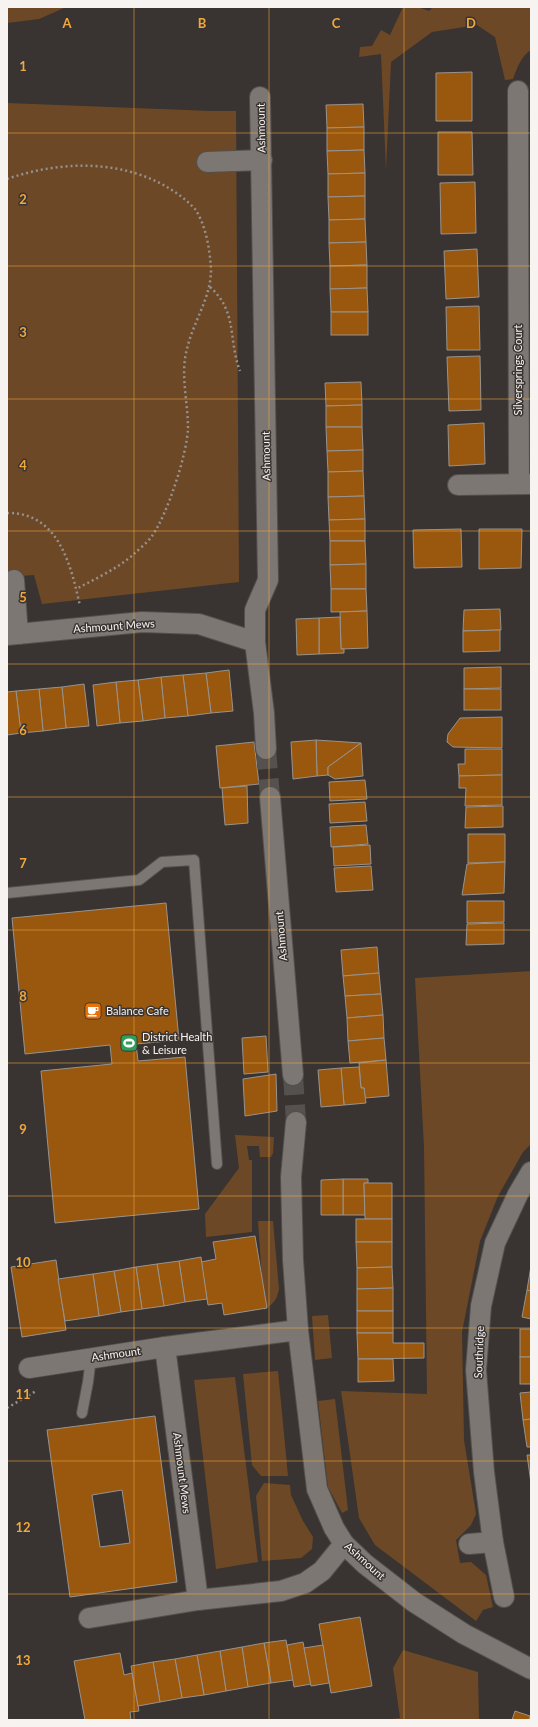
<svg xmlns="http://www.w3.org/2000/svg" width="538" height="1727" font-family="Lato,sans-serif">
  <rect width="100%" height="100%" fill="#393431"/>
  <g fill="#6d4826">
    <path d="M7 7H66L39 19 7 23Z"/>
    <path d="M403 7H418L429 11 433 7H531V50C521 56 517 68 513 79L505 80 495 37 477 25 432 32 391 62 386 170 381 54 359 57 360 47 372 46 381 30 390 35Z"/>
    <path d="M7 103 211 111H236L239 582 42 604 34 575 7 577Z"/>
    <path d="M531 971V1144L523 1152 498 1196 480 1241 462 1332 464 1440 476 1514 471 1525 456 1540 460 1563 471 1562 486 1575 493 1607 483 1610 476 1621 375 1545 359 1518 341 1391 427 1394 424 1147 415 978Z"/>
    <path d="M235 1135 274 1137 273 1153 271 1157H260L259 1146H247L249 1160H252V1232L206 1237 205 1214 239 1168Z"/>
    <path d="M258 1221H273L279 1289C277 1300 273 1304 264 1310Z"/>
    <path d="M328 1315 332 1358 315 1360 312 1316Z"/>
    <path d="M278 1371 288 1476H261L252 1465 243 1374Z"/>
    <path d="M235 1377 258 1562 216 1569 194 1380Z"/>
    <path d="M335 1399 348 1510 342 1513 328 1487 318 1401Z"/>
    <path d="M264 1483 290 1485 291 1495 303 1521 313 1537 312 1549 301 1558 262 1561 256 1496Z"/>
    <path d="M403 1650 478 1672 479 1720H385L400 1718 393 1668Z"/>
  </g>
  <g fill="#99580e" stroke="#98938e" fill-rule="evenodd">
    <path d="M472 72V121H436V73Z"/>
    <path d="M363 104 364 127 327 128 326 105Z"/>
    <path d="M364 127V150L327 151V128Z"/>
    <path d="M438 132H472L473 175H438Z"/>
    <path d="M364 150 365 173 328 174 327 151Z"/>
    <path d="M365 173V196L328 197V174Z"/>
    <path d="M475 182 476 233 441 234 440 183Z"/>
    <path d="M365 196V219L329 220 328 197Z"/>
    <path d="M365 219 366 242 329 243V220Z"/>
    <path d="M366 242 367 265 330 266 329 243Z"/>
    <path d="M477 249 479 297 446 299 444 251Z"/>
    <path d="M367 265V288L330 289V266Z"/>
    <path d="M367 288 368 312H331L330 289Z"/>
    <path d="M479 306 480 350H447L446 307Z"/>
    <rect x="331" y="312" width="37" height="23"/>
    <path d="M480 356 481 410 449 411 447 357Z"/>
    <path d="M361 382 362 405 326 406 325 383Z"/>
    <path d="M362 405V427H326V406Z"/>
    <path d="M484 423 485 464 449 466 448 425Z"/>
    <path d="M326 427H362L363 450 327 451Z"/>
    <path d="M363 450V471L328 472 327 451Z"/>
    <path d="M363 471 364 496 328 497V472Z"/>
    <path d="M364 496 365 519 329 520 328 497Z"/>
    <path d="M365 519V541H330L329 520Z"/>
    <path d="M461 529 462 567 414 568 413 530Z"/>
    <path d="M479 529H522L521 568 479 569Z"/>
    <path d="M330 541H365L366 564 330 565Z"/>
    <path d="M366 564V589H331L330 565Z"/>
    <path d="M331 589H366L367 611 331 612Z"/>
    <path d="M500 609 501 630 463 631 464 610Z"/>
    <path d="M367 611 368 648 341 649 340 612Z"/>
    <path d="M340 617 341 649H344V653L319 654V618Z"/>
    <path d="M319 618V654L297 655 296 619Z"/>
    <path d="M500 630V651L463 652V631Z"/>
    <path d="M501 667V688L464 689V668Z"/>
    <path d="M229 670 233 711 211 713 206 673Z"/>
    <path d="M206 673 211 713 188 716 183 675Z"/>
    <path d="M183 675 188 716 165 718 161 677Z"/>
    <path d="M161 677 165 718 143 721 138 680Z"/>
    <path d="M138 680 143 721 120 723 116 682Z"/>
    <path d="M116 682 120 723 97 726 93 685Z"/>
    <path d="M84 684 89 726 66 728 62 687Z"/>
    <path d="M62 687 66 728 43 731 39 689Z"/>
    <path d="M39 689 43 731 21 733 16 691Z"/>
    <rect x="464" y="689" width="37" height="21"/>
    <path d="M16 691 21 733 7 735V692Z"/>
    <path d="M502 717V748L453 747 447 742 448 734 460 718Z"/>
    <path d="M316 740 361 743 328 767V775L317 776Z"/>
    <path d="M316 740 317 776 293 779 291 742Z"/>
    <path d="M254 742 259 784 220 788 216 746Z"/>
    <path d="M361 743 363 776 335 779 328 775V767Z"/>
    <path d="M465 749H502V775L459 776 458 764H465Z"/>
    <path d="M502 775V805L465 806 466 788H459V776Z"/>
    <path d="M365 780 367 799 330 801 329 782Z"/>
    <path d="M247 786 248 823 225 825 222 788Z"/>
    <path d="M365 802 367 821 330 823 329 804Z"/>
    <path d="M503 806V827L465 828 466 807Z"/>
    <path d="M366 825 368 844 331 847 330 827Z"/>
    <path d="M468 834H505V862L468 863Z"/>
    <path d="M370 845 371 864 334 866 333 847Z"/>
    <path d="M505 862 504 893 462 895 467 864Z"/>
    <path d="M371 866 373 890 336 892 334 868Z"/>
    <path d="M467 901H504V922L467 923Z"/>
    <path d="M166 903 179 1040 136 1044 138 1061 185 1057 199 1209 55 1223 41 1071 112 1064 110 1045 25 1054 12 918Z"/>
    <path d="M504 923V944L466 945 467 924Z"/>
    <path d="M377 947 379 973 343 976 341 950Z"/>
    <path d="M379 973 381 994 345 996 343 976Z"/>
    <path d="M381 994 383 1015 347 1018 345 996Z"/>
    <path d="M383 1015 384 1038 348 1041 347 1018Z"/>
    <path d="M266 1036 268 1072 244 1074 242 1038Z"/>
    <path d="M384 1038 386 1060 350 1063 348 1041Z"/>
    <path d="M386 1060 389 1096 365 1098 364 1088H361L359 1063Z"/>
    <path d="M359 1067 361 1088H364L366 1103 344 1105 341 1068Z"/>
    <path d="M341 1068 344 1105 321 1107 318 1070Z"/>
    <path d="M276 1074 277 1111 245 1116 243 1079Z"/>
    <path d="M343 1179H368V1183H364L365 1215H343Z"/>
    <path d="M343 1179V1215H321V1180Z"/>
    <path d="M364 1183H392V1219H365Z"/>
    <rect x="356" y="1219" width="36" height="23"/>
    <path d="M255 1236 267 1308 224 1315 222 1303 208 1305 201 1262 216 1259 213 1242Z"/>
    <path d="M356 1242H392V1267L357 1268Z"/>
    <path d="M201 1257 207 1299 185 1302 179 1261Z"/>
    <path d="M56 1260 66 1330 22 1337 11 1267Z"/>
    <path d="M179 1261 185 1302 164 1306 157 1264Z"/>
    <path d="M157 1264 164 1306 142 1309 136 1267Z"/>
    <path d="M531 1266V1291L527 1290Z"/>
    <path d="M136 1267 142 1309 121 1312 114 1271Z"/>
    <path d="M392 1267 393 1288 357 1289V1268Z"/>
    <path d="M114 1271 121 1312 99 1316 93 1274Z"/>
    <path d="M93 1274 99 1316 65 1321 58 1279Z"/>
    <path d="M393 1288V1311H357V1289Z"/>
    <path d="M527 1290 531 1291V1319L522 1317Z"/>
    <rect x="357" y="1311" width="36" height="22"/>
    <rect x="520" y="1329" width="11" height="28"/>
    <path d="M357 1333H393V1343H424V1358L358 1359Z"/>
    <rect x="520" y="1357" width="11" height="27"/>
    <path d="M358 1359H393L394 1381 358 1382Z"/>
    <path d="M531 1392V1419L523 1420 520 1393Z"/>
    <path d="M155 1416 177 1582 70 1597 47 1430ZM122 1490 130 1543 100 1547 92 1495Z"/>
    <path d="M531 1419V1447H527L523 1420Z"/>
    <path d="M527 1455H531V1483Z"/>
    <path d="M360 1617 372 1686 331 1693 319 1624Z"/>
    <path d="M286 1640 293 1680 271 1683 264 1643Z"/>
    <path d="M303 1642 311 1684 294 1687 287 1645Z"/>
    <path d="M264 1643 271 1683 248 1687 242 1647Z"/>
    <path d="M323 1645 329 1683 311 1686 304 1648Z"/>
    <path d="M242 1647 248 1687 226 1691 220 1651Z"/>
    <path d="M220 1651 226 1691 204 1695 197 1655Z"/>
    <path d="M120 1653 124 1675 132 1673 139 1711 130 1712 131 1720H85L74 1661Z"/>
    <path d="M197 1655 204 1695 182 1698 175 1659Z"/>
    <path d="M175 1659 182 1698 160 1702 153 1662Z"/>
    <path d="M153 1662 160 1702 138 1706 131 1666Z"/>
    <path d="M515 1711 530 1716 529 1720H512Z"/>
  </g>
  <g fill="none" stroke-linecap="round" stroke-linejoin="round">
    <g stroke="#55514e" stroke-width="20" stroke-dasharray="20 10" stroke-linecap="butt">
      <path d="M266 749 270 797"/>
      <path d="M293 1075 296 1122"/>
    </g>
    <g stroke="#53504d" stroke-width="12">
      <g id="lane">
        <path d="M7 893 139 880 162 862 194 860 217 1164"/>
        <path d="M82 1413 88 1382 91 1357"/>
      </g>
    </g>
    <g stroke="#53504d" stroke-width="22">
      <g id="street">
        <path d="M518 91 519 484"/>
        <path d="M260 97 268 580 255 610V642L264 713 266 749"/>
        <path d="M207 162 262 160"/>
        <path d="M458 485 531 484"/>
        <path d="M14 580 18 634"/>
        <path d="M7 635 142 622 199 624 255 642"/>
        <path d="M270 797 293 1075"/>
        <path d="M296 1122 291 1177 293 1260 298 1330 317 1489 334 1528 344 1544 365 1564 414 1602 464 1634 531 1669"/>
        <path d="M165 1347 198 1600"/>
        <path d="M29 1368 165 1347 298 1330"/>
        <path d="M469 1544 493 1542"/>
        <path d="M504 1597 493 1542 484 1472 476 1370 481 1306 495 1243 518 1194 531 1172"/>
        <path d="M89 1618 198 1600 281 1591 305 1583 322 1571 344 1544"/>
      </g>
    </g>
    <g stroke="#95918e" stroke-width="2.5" stroke-dasharray="2 3" stroke-linecap="butt">
      <path d="M7 179C59 161 119 159 167 187 177 193 187 200 195 209 206 225 210 250 211 270 211 298 193 322 187 349 180 374 188 402 188 428 187 455 167 515 152 536 147 543 139 549 134 554 117 569 95 579 76 589"/>
      <path d="M210 287C238 312 228 340 240 371"/>
      <path d="M7 513C59 512 71 566 80 606"/>
      <path d="M7 1408 36 1391"/>
    </g>
    <use href="#lane" stroke="#7c7773" stroke-width="10"/>
    <use href="#street" stroke="#7c7773" stroke-width="20"/>
  </g>
  <path fill="none" stroke="#f0a73e" stroke-width="1" stroke-opacity="0.55" d="M134 7V1720M269 7V1720M404 7V1720M7 133H531M7 266H531M7 399H531M7 531H531M7 664H531M7 797H531M7 930H531M7 1063H531M7 1196H531M7 1328H531M7 1461H531M7 1594H531"/>
  <defs>
    <g id="cafe-square" transform="scale(0.9)"><rect x="-9" y="-9" width="18" height="18" rx="4" fill="#e8710a" stroke="#393431"/><path d="M-5.5-4.5H6V0H3Q3 3.5 0 3.5H-2.5Q-5.5 3.5-5.5 0ZM3-3.2v2h1.7v-2ZM-6 4.5H4V6H-6Z" fill="#fff"/></g>
    <g id="stadium-square" transform="scale(0.9)"><rect x="-9" y="-9" width="18" height="18" rx="4" fill="#2e9e5b" stroke="#393431"/><path d="M0-5a6.5 5 0 1 0 0 10a6.5 5 0 1 0 0-10ZM-3.5-1.8h7v3.6h-7Z" fill="#fff"/></g>
  </defs>
  <g fill-rule="evenodd">
    <use href="#cafe-square" x="93" y="1011"/>
    <use href="#stadium-square" x="129" y="1043"/>
  </g>
  <g text-anchor="middle" stroke-width="3" stroke-linejoin="round" paint-order="stroke">
    <g font-size="11" fill="#f6f3f1" stroke="#393431">
      <text transform="translate(261 128) rotate(-91)" y="4">Ashmount</text>
      <text transform="translate(518 370) rotate(-90)" y="4">Silversprings Court</text>
      <text transform="translate(266 456) rotate(-91)" y="4">Ashmount</text>
      <text transform="translate(114 626) rotate(-4)" y="4">Ashmount Mews</text>
      <text transform="translate(281 936) rotate(-95)" y="4">Ashmount</text>
      <text transform="translate(479 1352) rotate(-88)" y="4">Southridge</text>
      <text transform="translate(116 1354) rotate(-8)" y="4">Ashmount</text>
      <text transform="translate(182 1473) rotate(83)" y="4">Ashmount Mews</text>
      <text transform="translate(365 1561) rotate(42)" y="4">Ashmount</text>
    </g>
    <g font-size="11" fill="#f6f3f1" stroke="#393431" text-anchor="start">
      <text x="106" y="1015">Balance Cafe</text>
      <text x="142" y="1041">District Health<tspan x="142" dy="13">&amp; Leisure</tspan></text>
    </g>
  </g>
  <g font-size="13" text-anchor="middle" font-weight="bold" fill="#f0a73e" stroke="#393431" stroke-width="3" stroke-linejoin="round" paint-order="stroke">
    <text x="67" y="28">A</text>
    <text x="202" y="28">B</text>
    <text x="336" y="28">C</text>
    <text x="471" y="28">D</text>
    <text x="23" y="71">1</text>
    <text x="23" y="204">2</text>
    <text x="23" y="337">3</text>
    <text x="23" y="470">4</text>
    <text x="23" y="602">5</text>
    <text x="23" y="735">6</text>
    <text x="23" y="868">7</text>
    <text x="23" y="1001">8</text>
    <text x="23" y="1134">9</text>
    <text x="23" y="1267">10</text>
    <text x="23" y="1399">11</text>
    <text x="23" y="1532">12</text>
    <text x="23" y="1665">13</text>
  </g>
  <rect width="538" height="1727" fill="none" stroke="#f6f3f1" stroke-width="16"/>
</svg>
